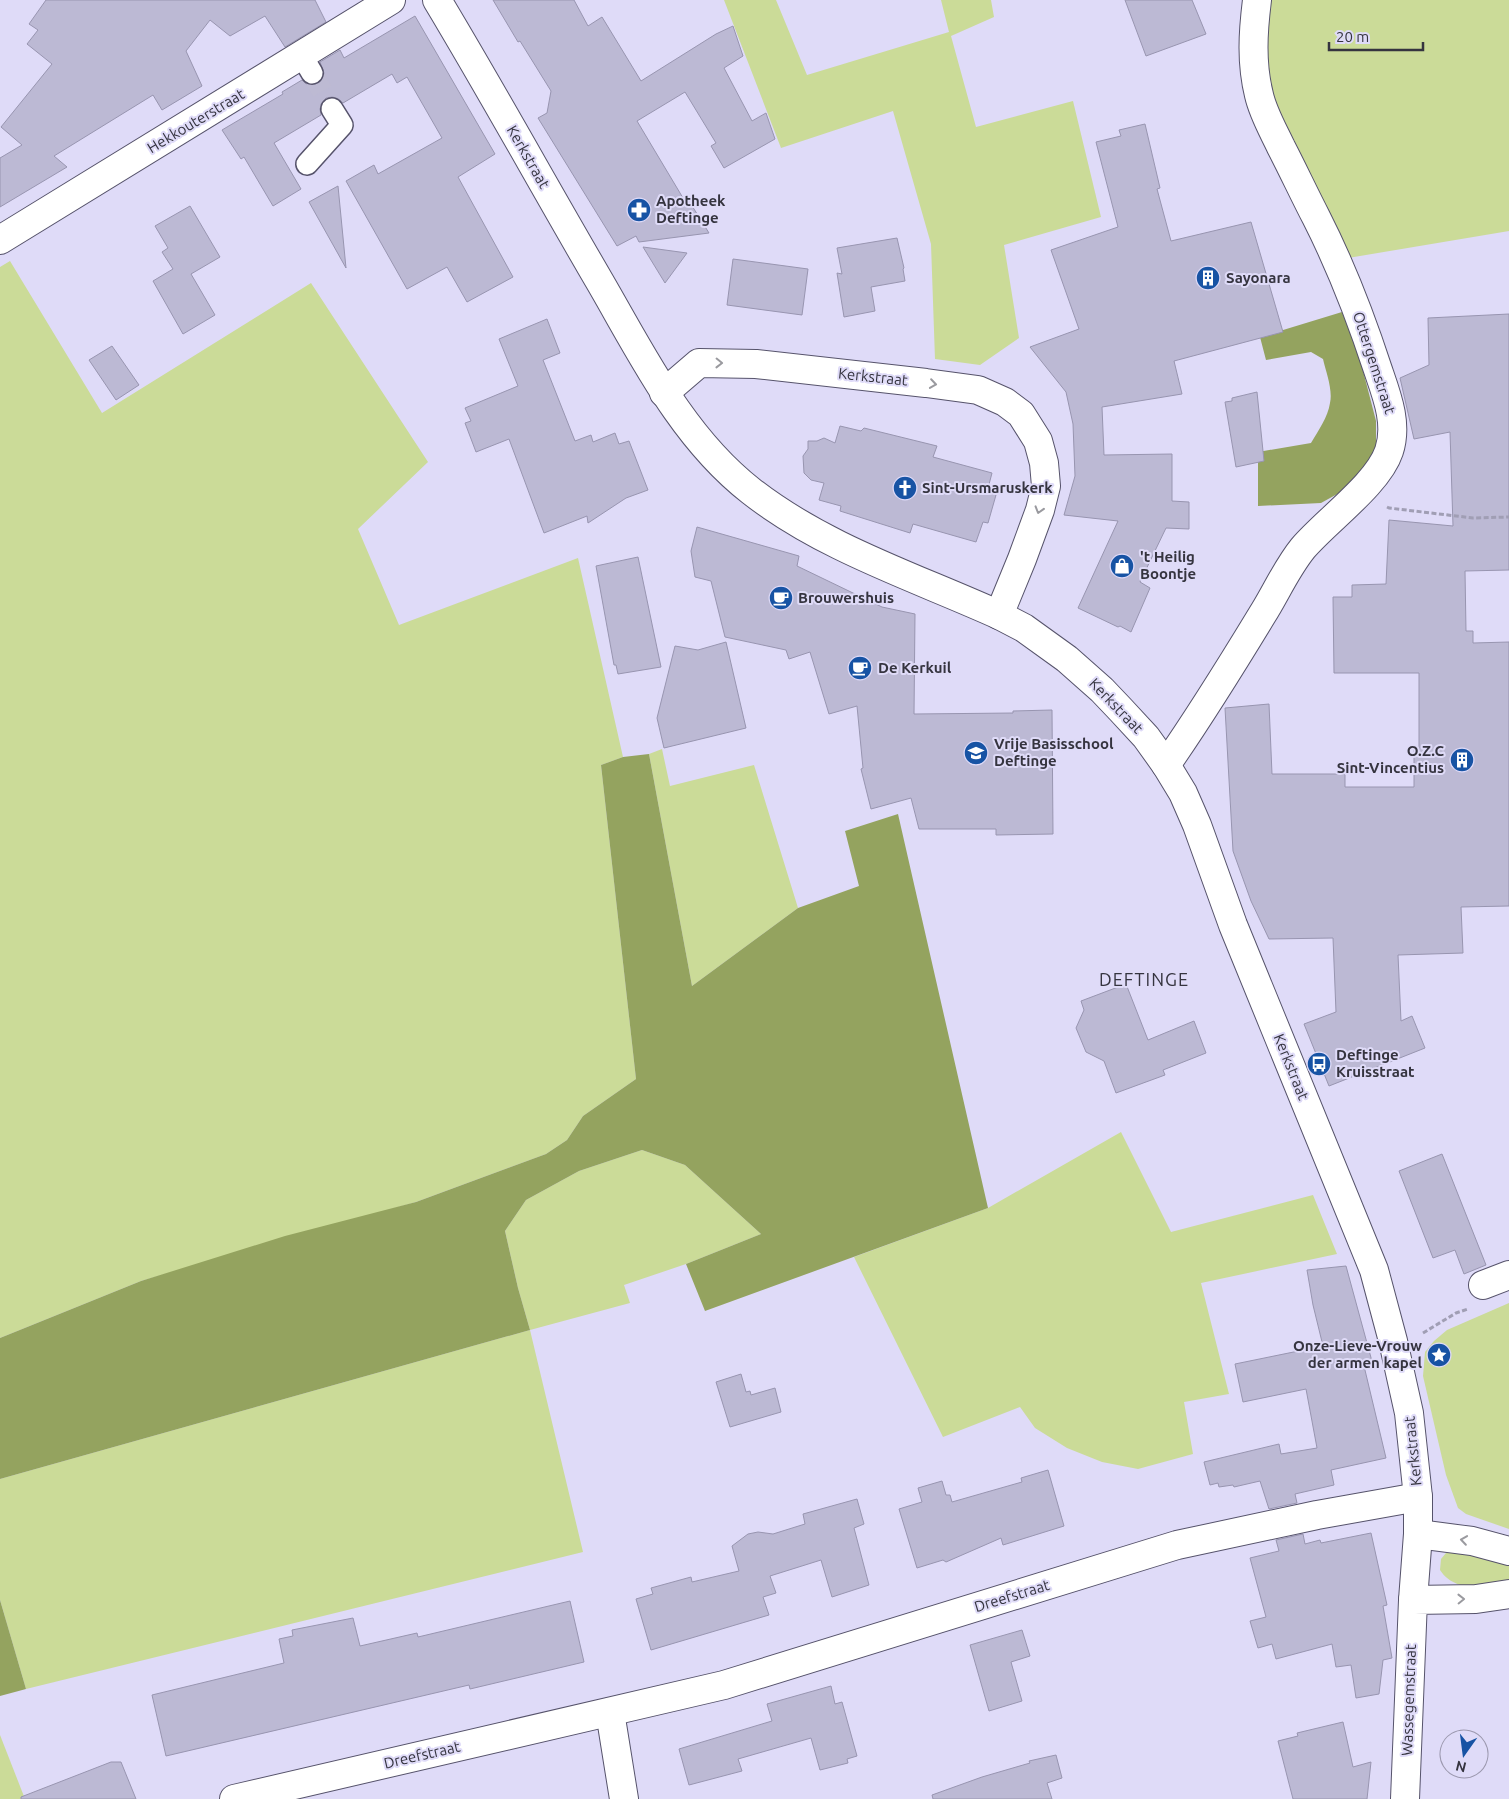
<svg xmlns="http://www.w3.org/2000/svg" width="1509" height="1799" font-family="Ubuntu,sans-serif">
  <rect width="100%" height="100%" fill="#dfdbf8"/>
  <g fill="#cbdb98">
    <path d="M724 0H776L807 75 949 32 941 0H991L994 17 951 36 976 127 1073 101 1101 217 1004 245 1019 338 980 365 935 359 931 244 893 111 781 148Z"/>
    <path d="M1267 0H1509V231L1348 258 1285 127 1268 81 1266 49Z"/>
    <path d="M10 261 102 413 311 283 428 462 358 529 399 625 578 558 623 757 601 765 636 1079 583 1116 567 1140 546 1154 416 1202 141 1281 0 1338V267Z"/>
    <path d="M662 749 670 786 754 765 798 908 692 986 649 754Z"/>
    <path d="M1121 1132 1171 1232 1313 1195 1337 1254 1201 1283 1229 1394 1184 1402 1193 1454 1138 1469 1102 1462 1067 1448 1035 1428 1020 1407 943 1437 854 1257 988 1208Z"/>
    <path d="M642 1150 685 1165 761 1234 686 1264 624 1285 630 1303 530 1330 583 1552 26 1689 0 1600V1479L530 1330 518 1288 505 1231 526 1200 579 1171Z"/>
    <path d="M1509 1303V1529L1466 1514 1458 1508 1446 1475 1423 1376 1425 1352 1434 1341 1447 1330Z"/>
    <path d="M1458 1551 1509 1561V1586C1485 1587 1455 1593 1440 1570L1441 1559 1446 1553Z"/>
    <path d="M0 1735 25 1799H0Z"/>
  </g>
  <g fill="#94a35f">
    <path d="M1342 312 1360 359 1376 421V446L1373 458 1350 487 1321 503 1258 506V452L1311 443C1318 431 1328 417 1330 403 1333 390 1326 372 1323 359L1311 352 1266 360 1260 337Z"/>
    <path d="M649 754 692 986 798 908 859 886 845 831 898 814 988 1208 705 1311 686 1264 761 1234 685 1165 642 1150 579 1171 526 1200 505 1231 518 1288 530 1330 0 1479V1338L141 1281 285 1236 416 1202 546 1154 567 1140 583 1116 636 1079 601 765 623 757Z"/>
    <path d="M0 1600 26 1689 0 1696Z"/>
  </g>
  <g fill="#bcb9d4" stroke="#9895b0">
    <path d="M46 0H315L326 22 285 47 265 16 230 36 210 20 186 51 202 86 162 110 153 95 54 156 67 167 0 207V158L22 145 1 127 52 64 27 44 38 30 29 24Z"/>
    <path d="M493 0H574L588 26 602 17 641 81 716 34 733 26 743 56 724 68 752 121 766 113 775 139 724 168 711 146 716 143 685 92 637 121 686 203 689 201 709 233 639 242 636 236 617 246 538 118 547 113 551 91 520 41 518 42Z"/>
    <path d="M1125 0H1192L1206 34 1146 56Z"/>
    <path d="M415 16 495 154 458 177 513 277 467 302 447 267 407 289 346 181 374 165 378 174 442 138 407 77 397 83 392 74 343 103 337 98 332 97 326 98 321 104 320 109 321 115 274 143 301 189 273 206 244 157 241 159 222 130 283 94 282 92 302 80 306 84 312 85 319 83 323 79 324 73 320 62 340 50 344 58Z"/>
    <path d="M1145 124 1160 188 1157 189 1171 241 1251 222 1283 332 1174 361 1182 394 1102 407 1104 455 1172 454V501L1189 502V529L1166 528 1140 582 1150 588 1131 632 1120 626 1118 627 1078 608 1118 521 1064 515 1075 476 1073 424 1066 392 1030 347 1079 329 1051 250 1118 227 1096 142 1121 136 1119 130Z"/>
    <path d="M338 186 346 268 309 202Z"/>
    <path d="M190 206 220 257 191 274 215 315 183 334 153 281 173 269 162 252 168 248 155 226Z"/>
    <path d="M897 238 904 268 903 269 905 281 871 287 875 311 844 317 837 273 842 274 837 248Z"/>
    <path d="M643 247 687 253 665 283Z"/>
    <path d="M733 259 808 269 802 315 727 305Z"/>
    <path d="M1509 314V570L1465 571 1466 631H1473V643L1509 642V906L1461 907 1463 953 1398 955 1401 1021 1412 1016 1425 1048 1329 1086 1304 1024 1336 1012 1333 938 1269 939 1251 901 1233 851 1225 708 1269 704 1272 774H1345V787H1414V750H1419V673H1334L1333 597H1352V585L1386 584 1389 520 1453 526 1450 432 1414 439 1400 378 1429 365 1428 318Z"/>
    <path d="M547 319 560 353 543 360 575 441 591 435 593 442 615 433 619 444 629 441 648 490 626 498 588 523 587 516 544 533 509 439 476 452 465 423 471 421 465 408 518 386 499 339Z"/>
    <path d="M112 346 139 385 116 400 89 360Z"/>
    <path d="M1257 392 1264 461 1236 467 1225 402 1232 401V398Z"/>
    <path d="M840 426 861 431 864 428 937 446 933 457 992 473 987 492 996 495 988 523 983 522 976 542 913 524 910 533 840 511 841 506 819 500 824 483 811 480 804 473 803 456 808 449V441H817L824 438 835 443Z"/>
    <path d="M697 527 799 556 797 566 882 607 915 614 914 714 1013 713V711L1052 710 1053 834 996 835V829H919L911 798 871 809 861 769 863 768 857 706 829 714 810 652 789 659 786 650 725 637 711 581 695 577 691 551Z"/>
    <path d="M638 557 661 667 618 674 616 665H614L596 566Z"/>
    <path d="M726 642 746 728 664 748 657 718 675 646 698 650Z"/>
    <path d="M1126 984 1148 1040 1194 1021 1206 1053 1163 1070 1165 1075 1116 1093 1104 1061 1086 1052 1076 1028 1084 1010 1081 1001Z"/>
    <path d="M1442 1154 1486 1265 1464 1274 1455 1250 1433 1258 1399 1171Z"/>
    <path d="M1346 1266 1373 1365 1364 1366 1386 1458 1331 1470 1334 1485 1295 1494 1297 1503 1269 1509 1260 1481 1234 1487 1233 1485 1219 1487 1218 1483 1210 1485 1204 1462 1279 1444 1281 1454 1317 1448 1306 1389 1243 1402 1235 1364 1323 1346 1313 1305 1307 1270Z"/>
    <path d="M741 1374 746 1392 750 1391 751 1395 775 1388 781 1412 730 1427 716 1382Z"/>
    <path d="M1048 1470 1064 1526 1003 1545 1001 1538 946 1562 943 1560 917 1568 899 1509 922 1502 918 1488 942 1481 946 1495H950L952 1502 1022 1482 1021 1478Z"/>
    <path d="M857 1499 864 1524 854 1528 869 1585 832 1597 821 1560 770 1576 776 1593 763 1597 769 1615 651 1650 636 1599 653 1594 651 1588 691 1577 692 1582 739 1571 732 1546 748 1534 758 1532 773 1534 805 1524 803 1514Z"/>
    <path d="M1371 1533 1387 1605 1383 1606 1392 1658 1383 1660 1379 1694 1356 1698 1351 1665 1336 1667 1332 1644 1276 1659 1272 1644 1258 1648 1250 1621 1266 1617 1250 1558 1279 1551 1276 1540 1303 1534 1305 1544 1320 1540 1321 1543Z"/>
    <path d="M570 1601 584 1662 470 1689 469 1685 166 1756 152 1695 284 1663 279 1639 293 1636 292 1630 353 1618 360 1646 417 1633 418 1637Z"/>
    <path d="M1022 1630 1030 1656 1011 1662 1022 1701 989 1711 970 1645Z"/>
    <path d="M831 1686 835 1704 842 1702 857 1756 847 1759 848 1763 820 1770 811 1738 738 1759 742 1771 689 1785 679 1749 772 1721 767 1704Z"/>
    <path d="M1343 1722 1353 1767 1371 1762 1367 1799H1293L1278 1741 1298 1736 1297 1733Z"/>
    <path d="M1056 1755 1062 1778 1047 1783 1052 1799H933L932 1795 982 1777 1030 1763 1029 1761Z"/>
    <path d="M111 1762H121L136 1799H21V1797Z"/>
  </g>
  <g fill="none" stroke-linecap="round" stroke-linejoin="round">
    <path stroke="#bdbad3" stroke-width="21" stroke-dasharray="21 11" stroke-linecap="butt" d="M312 73 332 109"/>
    <g stroke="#56536b" stroke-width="24">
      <g id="pedestrian">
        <path d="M302 56 312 73"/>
        <path d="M307 164 342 125 332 109"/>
      </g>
    </g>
    <g stroke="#56536b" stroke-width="30">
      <g id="minor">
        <path d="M0 240 391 0"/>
        <path d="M664 393 699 363 756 364 926 383 978 390 1005 402 1021 414 1038 441 1044 463 1046 486 1040 510 1022 559 999 615"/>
        <path d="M1166 765C1200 716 1231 666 1262 615 1276 593 1286 569 1303 548 1327 520 1378 484 1389 451 1398 424 1387 396 1378 370 1361 318 1341 266 1316 217 1304 194 1293 170 1281 147 1273 130 1263 113 1259 95 1251 63 1253 32 1257 0"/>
        <path d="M1483 1285 1509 1275"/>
        <path d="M610 1712 624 1799"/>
        <path d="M234 1799 724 1685 1177 1545 1317 1515 1418 1497"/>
        <path d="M1405 1799 1413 1600 1476 1599 1509 1594"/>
      </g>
    </g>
    <g stroke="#56536b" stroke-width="30">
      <g id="tertiary">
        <path d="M437 0C493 93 545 188 600 282 643 356 682 437 751 491 824 548 915 577 999 615L1024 628 1067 659 1102 690 1121 710 1146 737 1166 765 1183 793 1197 825 1233 925 1374 1270 1393 1341 1409 1413 1418 1497V1534L1413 1600"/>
        <path d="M1418 1534 1472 1541 1509 1551"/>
      </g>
    </g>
    <g stroke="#a09eb4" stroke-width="3" stroke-dasharray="5 2.5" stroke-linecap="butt">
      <path d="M1387 507 1389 508 1473 518 1509 517"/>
      <path d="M1423 1333 1456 1313 1468 1309"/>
    </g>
    <use href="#pedestrian" stroke="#fff" stroke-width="21"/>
    <use href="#minor" stroke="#fff" stroke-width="28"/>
    <use href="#tertiary" stroke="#fff" stroke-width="28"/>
  </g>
  <defs><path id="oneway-chevron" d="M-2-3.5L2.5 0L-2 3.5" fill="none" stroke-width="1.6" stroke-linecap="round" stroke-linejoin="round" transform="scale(1.25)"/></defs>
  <g stroke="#9a9a9f">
    <use href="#oneway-chevron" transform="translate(719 363) rotate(1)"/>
    <use href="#oneway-chevron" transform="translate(933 384) rotate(8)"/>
    <use href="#oneway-chevron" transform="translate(1039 510) rotate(107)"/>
    <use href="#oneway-chevron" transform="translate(1464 1540) rotate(-172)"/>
    <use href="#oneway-chevron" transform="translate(1461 1599) rotate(-1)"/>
  </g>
  <defs>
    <g id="pharmacy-disc" transform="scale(1.25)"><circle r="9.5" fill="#1753a4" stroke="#dfdbf8"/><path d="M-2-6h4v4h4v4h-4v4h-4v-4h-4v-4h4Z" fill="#fff"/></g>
    <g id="building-disc" transform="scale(1.25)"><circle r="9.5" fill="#1753a4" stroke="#dfdbf8"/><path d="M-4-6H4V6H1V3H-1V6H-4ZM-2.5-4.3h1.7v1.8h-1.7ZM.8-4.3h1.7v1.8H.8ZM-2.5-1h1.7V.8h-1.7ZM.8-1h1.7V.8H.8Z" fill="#fff"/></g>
    <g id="church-disc" transform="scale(1.25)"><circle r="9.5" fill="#1753a4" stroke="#dfdbf8"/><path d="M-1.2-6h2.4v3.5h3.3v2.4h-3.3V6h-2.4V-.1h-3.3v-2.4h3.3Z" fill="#fff"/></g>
    <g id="shop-disc" transform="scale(1.25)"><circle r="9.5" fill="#1753a4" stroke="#dfdbf8"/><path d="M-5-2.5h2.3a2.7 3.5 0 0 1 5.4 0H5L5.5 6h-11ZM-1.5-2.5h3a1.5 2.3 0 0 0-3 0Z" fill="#fff"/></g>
    <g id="cafe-disc" transform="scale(1.25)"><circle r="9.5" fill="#1753a4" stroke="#dfdbf8"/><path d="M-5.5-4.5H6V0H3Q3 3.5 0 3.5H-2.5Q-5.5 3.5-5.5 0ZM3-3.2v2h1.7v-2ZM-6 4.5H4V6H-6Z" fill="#fff"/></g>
    <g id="school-disc" transform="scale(1.25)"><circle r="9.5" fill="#1753a4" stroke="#dfdbf8"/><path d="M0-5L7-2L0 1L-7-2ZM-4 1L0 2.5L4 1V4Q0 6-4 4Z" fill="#fff"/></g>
    <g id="bus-disc" transform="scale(1.25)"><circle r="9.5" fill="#1753a4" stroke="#dfdbf8"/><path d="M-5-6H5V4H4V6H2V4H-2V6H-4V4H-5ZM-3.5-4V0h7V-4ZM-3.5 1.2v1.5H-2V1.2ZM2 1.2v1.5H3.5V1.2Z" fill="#fff"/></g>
    <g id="sight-disc" transform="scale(1.25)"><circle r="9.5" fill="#1753a4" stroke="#dfdbf8"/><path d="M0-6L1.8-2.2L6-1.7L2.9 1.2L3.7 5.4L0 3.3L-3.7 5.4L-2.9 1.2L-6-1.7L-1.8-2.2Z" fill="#fff"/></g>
  </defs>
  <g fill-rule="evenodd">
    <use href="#pharmacy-disc" x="639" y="210"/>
    <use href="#building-disc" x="1208" y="278"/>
    <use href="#church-disc" x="905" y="488"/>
    <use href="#shop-disc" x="1122" y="566"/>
    <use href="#cafe-disc" x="781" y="598"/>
    <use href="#cafe-disc" x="860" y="668"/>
    <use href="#school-disc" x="976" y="753"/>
    <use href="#building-disc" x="1462" y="760"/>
    <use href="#bus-disc" x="1319" y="1064"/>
    <use href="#sight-disc" x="1439" y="1355"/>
  </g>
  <g text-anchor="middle" stroke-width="4" stroke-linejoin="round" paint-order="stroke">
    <g font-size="15" fill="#35343f" stroke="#dfdbf8">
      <text transform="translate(196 121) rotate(-31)" y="5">Hekkouterstraat</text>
      <text transform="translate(528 157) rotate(60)" y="5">Kerkstraat</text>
      <text transform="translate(1374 363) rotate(72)" y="5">Ottergemstraat</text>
      <text transform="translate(873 377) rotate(6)" y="5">Kerkstraat</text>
      <text transform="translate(1116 706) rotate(46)" y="5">Kerkstraat</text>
      <text transform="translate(1291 1067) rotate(68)" y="5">Kerkstraat</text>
      <text transform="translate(1413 1451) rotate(-96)" y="5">Kerkstraat</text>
      <text transform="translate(1012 1596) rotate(-17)" y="5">Dreefstraat</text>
      <text transform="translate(1409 1700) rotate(-88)" y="5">Wassegemstraat</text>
      <text transform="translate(422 1755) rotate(-13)" y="5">Dreefstraat</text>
    </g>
    <g font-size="15" font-weight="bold" fill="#35343f" stroke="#dfdbf8" text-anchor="start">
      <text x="656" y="206">Apotheek<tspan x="656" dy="17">Deftinge</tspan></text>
      <text x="1226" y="283">Sayonara</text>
      <text x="922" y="493">Sint-Ursmaruskerk</text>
      <text x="1140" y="562">'t Heilig<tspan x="1140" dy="17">Boontje</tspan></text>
      <text x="798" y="603">Brouwershuis</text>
      <text x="878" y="673">De Kerkuil</text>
      <text x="994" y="749">Vrije Basisschool<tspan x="994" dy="17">Deftinge</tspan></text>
      <text x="1444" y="756" text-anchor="end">O.Z.C<tspan x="1444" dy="17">Sint-Vincentius</tspan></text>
      <text x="1336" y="1060">Deftinge<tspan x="1336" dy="17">Kruisstraat</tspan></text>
      <text x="1422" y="1351" text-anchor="end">Onze-Lieve-Vrouw<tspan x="1422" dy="17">der armen kapel</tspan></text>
    </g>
    <g font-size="18" letter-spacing="1" fill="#35343f" stroke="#dfdbf8">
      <text x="1144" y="986">DEFTINGE</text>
    </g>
  </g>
  <g transform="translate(1464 1754) rotate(194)"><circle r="24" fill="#dfdbf8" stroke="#9b98ae"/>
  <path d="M0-4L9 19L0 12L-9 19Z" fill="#1753a4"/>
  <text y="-8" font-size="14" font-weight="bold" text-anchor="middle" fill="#35343f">N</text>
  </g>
  <path d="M1329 42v8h94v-8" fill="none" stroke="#35343f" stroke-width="2.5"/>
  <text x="1336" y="42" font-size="15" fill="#35343f" stroke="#dfdbf8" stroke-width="4" paint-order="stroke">20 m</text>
</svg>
